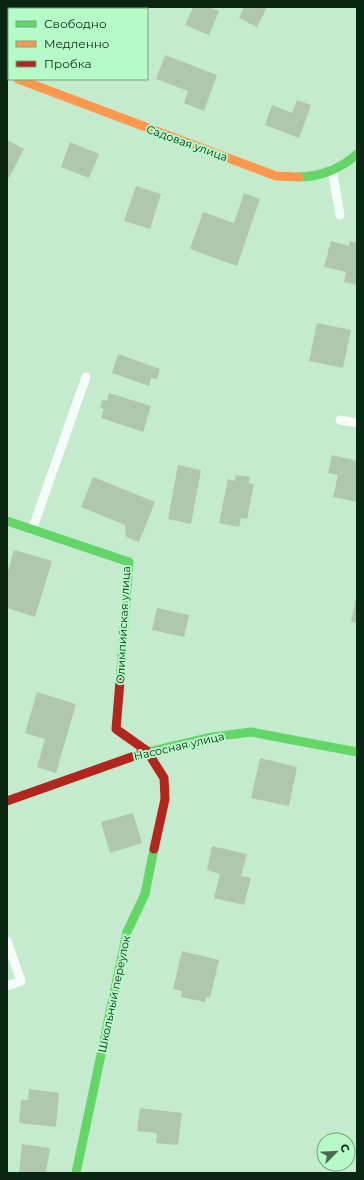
<svg xmlns="http://www.w3.org/2000/svg" width="364" height="1180" font-family="Montserrat,sans-serif">
  <rect width="100%" height="100%" fill="#c5ebcf"/>
  <g fill="#afc7ae">
    <path d="M193 7H209L219 11 209 35 185 25Z"/>
    <path d="M244 7H267L257 27 239 18Z"/>
    <path d="M165 55 217 75 204 111 184 103 188 91 156 79Z"/>
    <path d="M297 100 311 105 299 138 265 125 272 105 292 113Z"/>
    <path d="M7 140 24 149 9 178 7 177Z"/>
    <path d="M70 142 99 154 89 178 61 167Z"/>
    <path d="M136 186 161 194 150 229 124 221Z"/>
    <path d="M244 193 260 199 237 266 190 249 203 212 234 223Z"/>
    <path d="M331 241 349 246 350 241 357 243V285L344 282 346 272 324 267Z"/>
    <path d="M317 323 351 330 343 368 309 361Z"/>
    <path d="M118 354 160 369 157 379 151 378 149 386 112 373Z"/>
    <path d="M109 393 151 406 143 432 101 418 104 409 100 408 102 400 107 401Z"/>
    <path d="M332 455 357 461V502L333 497 338 475 328 473Z"/>
    <path d="M178 465 201 470 191 524 168 519Z"/>
    <path d="M236 475 250 477 249 483 254 484 247 519 241 518 239 527 219 523 228 479 235 481Z"/>
    <path d="M93 477 155 502 139 542 126 537 125 525 81 507Z"/>
    <path d="M14 550 52 561 35 617 7 608V575Z"/>
    <path d="M356 598H357V623L351 622Z"/>
    <path d="M157 608 189 615 184 637 152 630Z"/>
    <path d="M37 692 76 704 56 773 37 767 45 739 25 733Z"/>
    <path d="M260 758 297 767 289 806 251 798Z"/>
    <path d="M133 813 142 843 110 853 101 822Z"/>
    <path d="M212 846 247 854 241 876 251 878 244 905 214 898 220 874 207 870Z"/>
    <path d="M182 951 219 960 210 998 206 997 205 1002 181 997 182 991 173 989Z"/>
    <path d="M29 1089 59 1093 56 1127 19 1123 21 1100H28Z"/>
    <path d="M140 1108 182 1113 178 1145 156 1143 157 1133 137 1131Z"/>
    <path d="M22 1144 50 1148 46 1173H19Z"/>
  </g>
  <g fill="none" stroke-linecap="round" stroke-linejoin="round">
    <g stroke="#f6fcf8" stroke-width="9">
      <path d="M332 169 340 215"/>
      <path d="M340 420 357 423"/>
      <path d="M32 530 86 377"/>
      <path d="M7 941 21 981 7 986"/>
    </g>
    <path stroke="#f6fcf8" stroke-width="18" d="M91 9 92 7"/>
    <g stroke="#63d668" stroke-width="9">
      <path d="M299 177C320 177 342 168 357 154"/>
      <path d="M7 521 129 562 120 681"/>
      <path d="M140 754 212 737 251 732 357 752"/>
      <path d="M76 1173 127 932 145 894 154 849"/>
    </g>
    <path stroke="#ff974d" stroke-width="9" d="M18 79 276 176 299 177"/>
    <g stroke="#b3261e" stroke-width="9">
      <path d="M120 681 116 729 147 751 164 778 165 799 154 849"/>
      <path d="M7 801 140 754"/>
    </g>
  </g>
  <g text-anchor="middle" stroke-width="4" stroke-linejoin="round" paint-order="stroke">
    <g font-size="11" fill="#0a2613" stroke="#b6fac7">
      <text transform="translate(187 143) rotate(20)" y="4">Садовая улица</text>
      <text transform="translate(123 625) rotate(-87)" y="4">Олимпийская улица</text>
      <text transform="translate(179 746) rotate(-13)" y="4">Насосная улица</text>
      <text transform="translate(114 994) rotate(-78)" y="4">Школьный переулок</text>
    </g>
  </g>
  <rect width="364" height="1180" fill="none" stroke="#0a2613" stroke-width="16"/>
  <rect x="8" y="8" width="140" height="72" fill="#b6fac7" stroke="#71a57f"/>
  <rect x="16" y="21" width="20" height="6" fill="#63d668" stroke="#71a57f"/>
  <text x="44" y="28" font-size="12" fill="#0a2613">Свободно</text>
  <rect x="16" y="41" width="20" height="6" fill="#ff974d" stroke="#71a57f"/>
  <text x="44" y="48" font-size="12" fill="#0a2613">Медленно</text>
  <rect x="16" y="61" width="20" height="6" fill="#b3261e" stroke="#71a57f"/>
  <text x="44" y="68" font-size="12" fill="#0a2613">Пробка</text>
  <g transform="translate(336 1152) rotate(66)"><circle r="19" fill="#b6fac7" stroke="#71a57f"/>
  <path d="M0-3L7 15L0 10L-7 15Z" fill="#4b6b55"/>
  <text y="-6" font-size="11" font-weight="bold" text-anchor="middle" fill="#0a2613">С</text>
  </g>
</svg>
